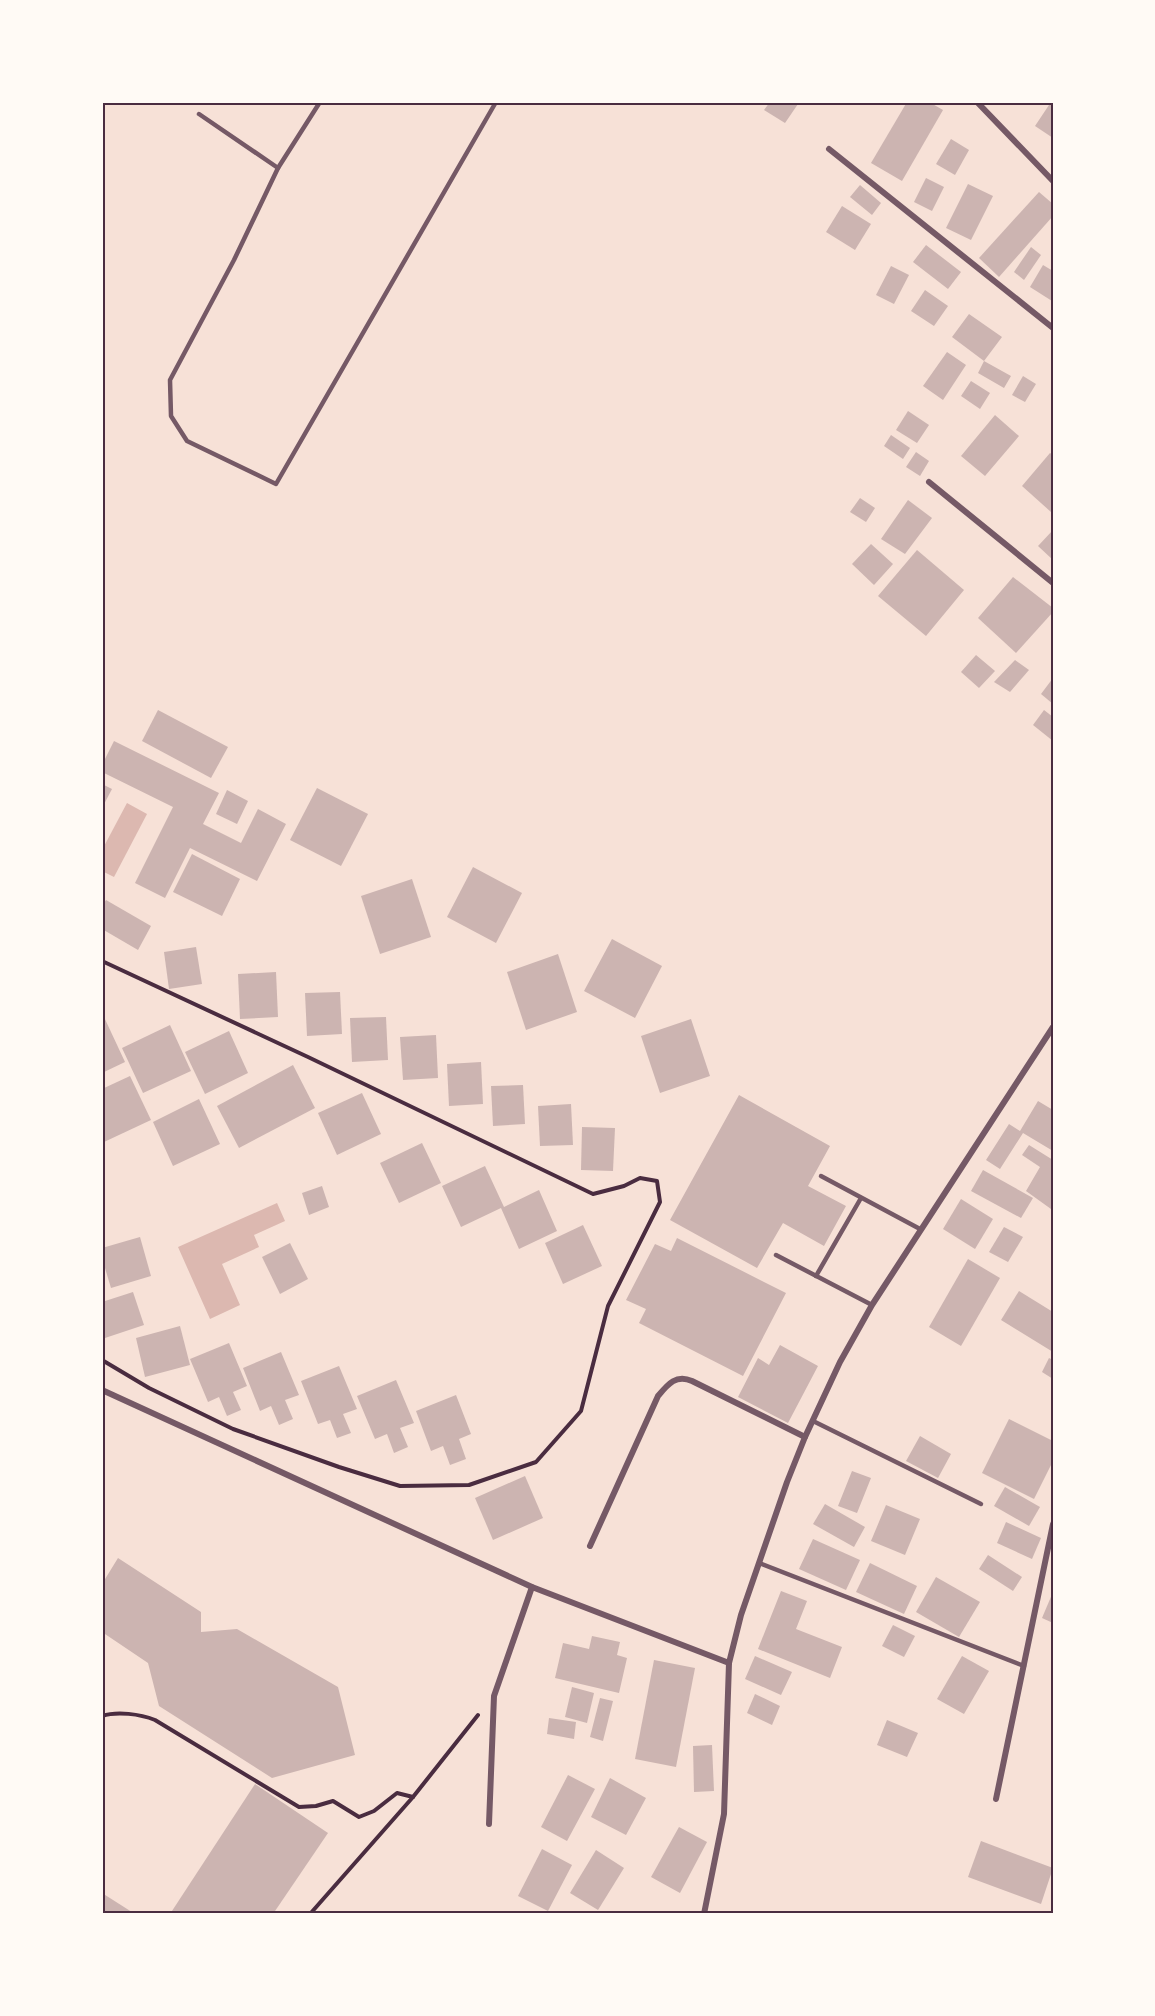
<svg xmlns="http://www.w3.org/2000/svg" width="1155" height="2016" font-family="'Source Sans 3',sans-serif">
  <rect width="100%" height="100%" fill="#f7e1d7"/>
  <g fill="#dcb8b0">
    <path d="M127 803 147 814 114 877 102 871V850Z"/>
    <path d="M277 1203 285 1221 254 1235 259 1247 222 1264 240 1305 210 1319 178 1247Z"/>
  </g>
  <g fill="#ccb4b1">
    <path d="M770 102H794L798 104 785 123 764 110Z"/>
    <path d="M907 102H929L943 110 902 181 871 163Z"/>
    <path d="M1051 102H1053V138L1035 126Z"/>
    <path d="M951 139 969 150 955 175 936 164Z"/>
    <path d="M926 178 944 187 932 211 914 202Z"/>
    <path d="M968 184 993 196 971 240 946 228Z"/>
    <path d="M860 185 881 203 872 215 850 197Z"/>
    <path d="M1039 192 1053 204V216L999 277 979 258Z"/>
    <path d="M842 206 871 224 855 250 826 232Z"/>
    <path d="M926 245 961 272 948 289 913 262Z"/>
    <path d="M1031 247 1041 255 1024 280 1014 272Z"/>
    <path d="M1043 265 1053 271 1052 301 1030 287Z"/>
    <path d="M891 266 909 275 894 304 876 295Z"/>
    <path d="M925 290 948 306 934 326 911 311Z"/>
    <path d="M969 314 1002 337 984 361 1011 376 1004 388 978 373 984 361 952 337Z"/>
    <path d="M947 352 966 365 943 400 923 386Z"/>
    <path d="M1023 376 1036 384 1025 402 1012 395Z"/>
    <path d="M971 381 990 393 980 409 961 396Z"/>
    <path d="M908 411 929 425 917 443 896 430Z"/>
    <path d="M995 415 1019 436 985 476 961 456Z"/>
    <path d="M891 435 910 448 903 459 884 446Z"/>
    <path d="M916 452 929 461 920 476 906 467Z"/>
    <path d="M1050 453 1053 455V510L1051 512 1022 486Z"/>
    <path d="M860 498 875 508 866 522 850 512Z"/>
    <path d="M908 500 932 518 905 554 881 539Z"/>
    <path d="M1053 530V560L1038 546Z"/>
    <path d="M871 544 893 564 874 585 852 564Z"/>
    <path d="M917 550 964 590 926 636 878 596Z"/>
    <path d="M1013 577 1053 608V612L1016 653 978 618Z"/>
    <path d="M976 655 995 671 979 688 961 672Z"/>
    <path d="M1015 660 1029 670 1010 692 994 682Z"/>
    <path d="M1053 678V704L1041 694Z"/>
    <path d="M158 710 228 747 211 778 142 741Z"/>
    <path d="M1044 710 1053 717V741L1033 725Z"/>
    <path d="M114 741 219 793 203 824 241 843 258 809 286 824 257 881 190 848 165 898 135 883 173 807 102 772V765Z"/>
    <path d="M102 784 112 789 102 808Z"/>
    <path d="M317 788 368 814 341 866 290 840Z"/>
    <path d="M227 790 248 801 237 824 216 814Z"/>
    <path d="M192 854 240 879 222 916 173 892Z"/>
    <path d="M473 867 522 893 496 943 447 917Z"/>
    <path d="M412 879 431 937 380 954 361 896Z"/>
    <path d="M106 900 151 926 138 950 102 929V906Z"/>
    <path d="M612 939 662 966 635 1018 584 991Z"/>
    <path d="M196 947 202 984 169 989 164 952Z"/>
    <path d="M558 954 577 1012 526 1030 507 972Z"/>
    <path d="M276 972 278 1017 240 1019 238 974Z"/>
    <path d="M340 992 342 1034 307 1036 305 993Z"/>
    <path d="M102 1017H104L125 1062 102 1073Z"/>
    <path d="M386 1017 388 1060 352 1062 350 1018Z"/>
    <path d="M691 1019 710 1076 660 1093 641 1036Z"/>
    <path d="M170 1025 191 1071 143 1093 122 1048Z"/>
    <path d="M229 1031 248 1073 205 1094 185 1052Z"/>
    <path d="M436 1035 438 1078 403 1080 400 1037Z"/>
    <path d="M481 1062 483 1104 449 1106 447 1064Z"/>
    <path d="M293 1065 315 1108 239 1148 217 1106Z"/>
    <path d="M130 1076 151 1120 104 1142 102 1138V1089Z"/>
    <path d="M523 1085 525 1124 493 1126 491 1086Z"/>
    <path d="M362 1093 381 1134 337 1155 318 1113Z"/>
    <path d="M739 1095 830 1146 808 1186 846 1206 824 1246 783 1223 757 1268 670 1220Z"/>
    <path d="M199 1099 220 1144 173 1166 153 1122Z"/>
    <path d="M1038 1101 1053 1110V1151L1023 1133 1000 1169 986 1160 1009 1124 1020 1131Z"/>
    <path d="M571 1104 573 1145 540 1146 538 1106Z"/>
    <path d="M582 1127 615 1128 613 1171 581 1170Z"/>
    <path d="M422 1143 441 1183 399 1203 380 1163Z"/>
    <path d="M1029 1145 1053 1160V1206L1051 1209 1026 1191 1040 1167 1022 1155Z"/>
    <path d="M485 1166 504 1207 539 1190 557 1231 519 1249 501 1208 461 1227 442 1186Z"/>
    <path d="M983 1170 1033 1198 1021 1218 971 1191Z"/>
    <path d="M322 1186 329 1207 309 1215 302 1193Z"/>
    <path d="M961 1199 993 1219 975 1249 943 1229Z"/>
    <path d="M583 1225 602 1266 563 1284 545 1243Z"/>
    <path d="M1004 1227 1023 1237 1008 1262 989 1252Z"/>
    <path d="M140 1237 151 1276 111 1288 102 1258V1248Z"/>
    <path d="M677 1238 786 1293 743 1376 639 1323 646 1309 626 1300 655 1244 671 1251Z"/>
    <path d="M290 1243 308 1279 280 1294 262 1257Z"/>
    <path d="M968 1259 1000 1278 961 1346 929 1327Z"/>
    <path d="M1019 1291 1053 1312V1352L1001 1320Z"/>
    <path d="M133 1292 144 1325 102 1339V1302Z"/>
    <path d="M180 1326 190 1365 145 1377 136 1338Z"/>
    <path d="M229 1343 247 1386 233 1392 241 1410 227 1416 219 1397 208 1402 190 1359Z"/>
    <path d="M780 1345 818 1366 788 1423 738 1397 758 1358 769 1365Z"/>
    <path d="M281 1352 299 1395 285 1400 293 1419 279 1425 271 1406 260 1411 243 1368Z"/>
    <path d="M1049 1358 1053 1360V1379L1042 1372Z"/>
    <path d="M339 1366 357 1409 343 1414 351 1433 337 1438 330 1420 318 1424 301 1381Z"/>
    <path d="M396 1380 414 1423 400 1428 408 1447 394 1453 387 1434 375 1439 357 1396Z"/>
    <path d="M456 1395 471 1434 459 1439 466 1459 450 1465 443 1446 431 1451 416 1411Z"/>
    <path d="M1009 1419 1053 1441V1461L1034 1499 982 1473Z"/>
    <path d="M920 1436 951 1454 938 1478 906 1461Z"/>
    <path d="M852 1471 871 1478 857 1513 838 1506Z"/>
    <path d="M525 1476 543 1518 493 1540 475 1498Z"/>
    <path d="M1005 1487 1040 1507 1029 1526 994 1506Z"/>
    <path d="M825 1504 865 1527 854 1547 813 1524Z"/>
    <path d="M886 1505 920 1519 905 1555 871 1541Z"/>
    <path d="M1006 1522 1041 1538 1032 1559 997 1543Z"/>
    <path d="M813 1539 860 1560 846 1590 799 1569Z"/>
    <path d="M988 1555 1022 1577 1013 1591 979 1569Z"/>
    <path d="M118 1558 201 1612V1632L237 1629 338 1687 355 1755 272 1778 159 1706 148 1663 102 1632V1584Z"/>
    <path d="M870 1563 917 1586 904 1614 856 1592Z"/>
    <path d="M936 1577 980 1602 959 1637 916 1612Z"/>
    <path d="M781 1591 807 1601 796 1629 842 1647 830 1678 758 1649Z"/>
    <path d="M1053 1592V1623L1042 1618Z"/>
    <path d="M893 1625 915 1636 904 1657 882 1646Z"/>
    <path d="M592 1636 620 1642 617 1655 627 1658 619 1693 555 1678 563 1643 589 1649Z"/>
    <path d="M755 1656 792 1672 781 1695 745 1679Z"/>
    <path d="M962 1656 989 1671 964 1714 937 1699Z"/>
    <path d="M654 1660 695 1668 676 1767 635 1759Z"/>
    <path d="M572 1687 594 1693 587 1723 565 1717Z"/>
    <path d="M755 1694 780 1706 772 1725 747 1713Z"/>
    <path d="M600 1698 613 1701 603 1741 590 1737Z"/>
    <path d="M549 1718 576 1722 574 1739 547 1734Z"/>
    <path d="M887 1720 918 1733 907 1757 877 1745Z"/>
    <path d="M712 1745 714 1791 694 1792 693 1746Z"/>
    <path d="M568 1775 595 1789 567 1841 541 1827Z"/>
    <path d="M610 1778 646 1798 626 1835 591 1817Z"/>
    <path d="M255 1784 328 1833 273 1914H170Z"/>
    <path d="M679 1827 707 1842 680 1893 651 1877Z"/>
    <path d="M981 1841 1053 1868 1041 1904 968 1877Z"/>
    <path d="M542 1849 572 1865 548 1911 518 1896Z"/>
    <path d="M596 1850 624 1868 598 1910 570 1893Z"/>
    <path d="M102 1893 135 1914H102Z"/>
  </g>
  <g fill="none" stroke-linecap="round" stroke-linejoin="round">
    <g stroke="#4a2c40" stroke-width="4">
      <path d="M102 961 308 1057 593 1194 624 1186 640 1178 657 1181 660 1202 608 1306 581 1411 536 1462 469 1485 400 1486 339 1467 233 1429 149 1388 102 1360"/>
      <path d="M102 1716C117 1711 140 1714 155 1720L299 1807 316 1806 333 1801 359 1817 374 1811 397 1793 413 1797"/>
      <path d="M310 1914 413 1797 478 1715"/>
    </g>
    <g stroke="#755966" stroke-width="4.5">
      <path d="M320 102 278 168 234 260 170 380 171 416 187 441 276 484 496 102"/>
      <path d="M199 114 278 168"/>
      <path d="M821 1176 920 1229"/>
      <path d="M776 1255 872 1305"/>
      <path d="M816 1276 861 1198"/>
      <path d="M813 1421 981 1504"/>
      <path d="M759 1563 1024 1666"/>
    </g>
    <g stroke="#755966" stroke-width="6">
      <path d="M977 102 1053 181"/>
      <path d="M829 149 1053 328"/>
      <path d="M929 482 1053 583"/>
      <path d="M102 1390 532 1587 729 1663"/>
      <path d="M590 1546 658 1396C668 1384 676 1374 692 1381L805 1437"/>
      <path d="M996 1799 1053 1524"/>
      <path d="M489 1824 494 1696 532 1587"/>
      <path d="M704 1914 724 1814 729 1663 741 1615 787 1482 805 1437 840 1362 872 1305 1053 1027"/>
    </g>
  </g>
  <rect width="1155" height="2016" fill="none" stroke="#fffaf5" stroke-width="207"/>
  <rect x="104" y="104" width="948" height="1808" fill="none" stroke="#4a2c40" stroke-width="2"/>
</svg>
